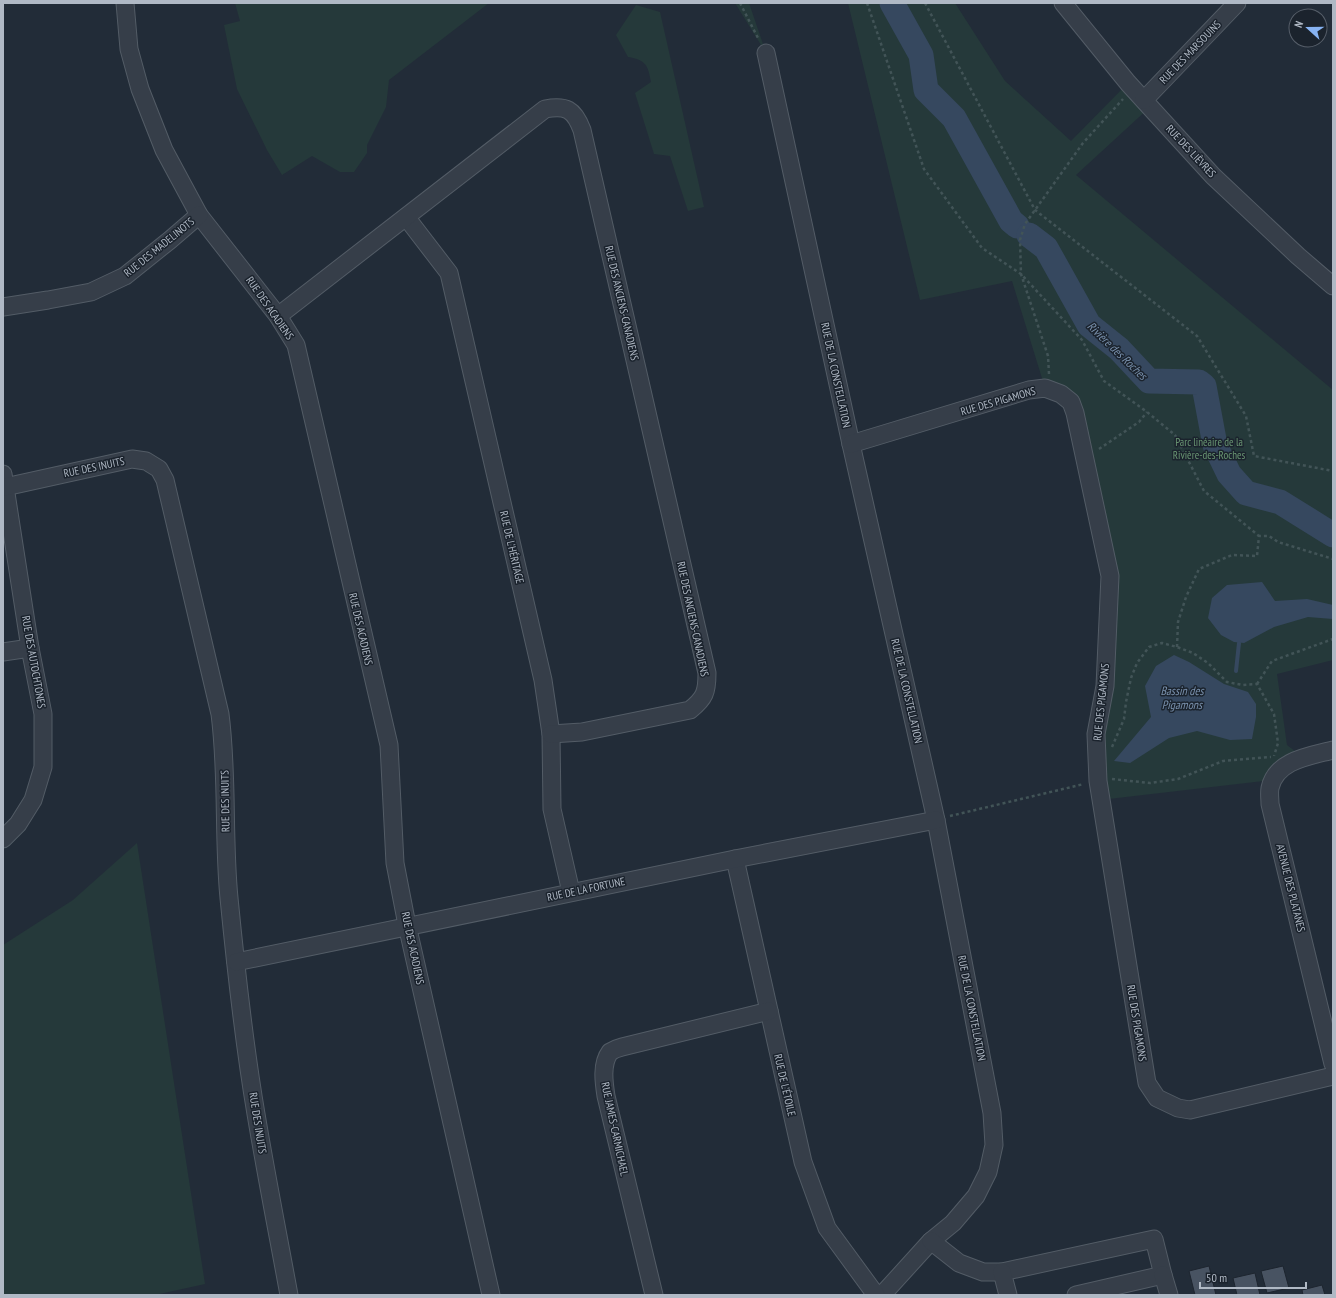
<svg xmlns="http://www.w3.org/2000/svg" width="1336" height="1298" font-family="'PT Sans Narrow',sans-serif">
  <rect width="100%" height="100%" fill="#222c38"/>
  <g fill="#25393a">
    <path d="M235 3H489L389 80 386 107 367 145V153L354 172H340L312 156 282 175 267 150 237 89 224 25 240 21Z"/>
    <path d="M735 3H749L766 53Z"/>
    <path d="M848 3H955L1005 81 1071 141 1128 83 1150 107 1076 175 1333 390V660L1277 674 1287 745 1304 758 1273 780 1100 800 1110 576 1075 413 1045 388 1012 281 920 300Z"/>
    <path d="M636 5 660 12 704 207 688 211 670 156 654 154 635 93 651 82C648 65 646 60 628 57L616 35Z"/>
    <path d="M137 843 205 1284 155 1295H3V945L73 900Z"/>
  </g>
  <g fill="#36485f">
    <path d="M1262 582 1275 601 1307 599 1333 605V619L1308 617 1274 627 1244 643 1234 642 1221 635 1208 618 1212 598 1227 585Z"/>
    <path d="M1174 655 1189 662 1224 684 1248 692 1256 704V717L1252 739 1230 740 1197 731 1169 738 1130 763 1114 761 1151 717 1145 686 1156 666Z"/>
  </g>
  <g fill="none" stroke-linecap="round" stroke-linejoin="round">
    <path stroke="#36485f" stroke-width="4" d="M1236 671 1239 643"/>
    <g stroke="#36485f" stroke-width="25">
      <path d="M892 3 921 55 926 90 954 118 1011 221 1017 226"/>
      <path d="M1029 235 1046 248 1089 325 1119 349 1149 381 1199 382 1204 386 1215 445 1229 474 1246 493 1280 502 1333 535"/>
    </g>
  </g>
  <g fill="#485362" stroke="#1d252f">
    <path d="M1209 1266 1216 1295H1195L1189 1271Z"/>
    <path d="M1283 1266 1289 1288 1267 1293 1261 1271Z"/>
    <path d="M1255 1273 1260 1295H1237L1233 1278Z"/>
    <path d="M1322 1285 1325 1295H1303L1302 1290Z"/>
  </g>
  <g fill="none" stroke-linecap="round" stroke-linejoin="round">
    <g stroke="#535c66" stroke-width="19">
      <g id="minor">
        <path d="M125 3 129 49 140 89 164 150 199 215 278 316 296 345 389 745 395 863 407 925 491 1295"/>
        <path d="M1063 3 1128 83 1213 176 1298 256 1333 286"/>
        <path d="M766 53 851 444 936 820 992 1113 994 1145 988 1172 976 1196 953 1223 931 1241 882 1295"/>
        <path d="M1144 100 1237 3"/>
        <path d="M406 217 449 273 543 680 551 734 552 809 571 892"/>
        <path d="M3 307 48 300 91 292 125 276 170 240 199 215"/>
        <path d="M278 316 545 109C566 105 574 109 582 130L707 673C707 692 705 698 690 710L582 732 551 734"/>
        <path d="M851 444 1029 390 1045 388 1061 394 1071 402 1075 413 1110 576 1105 686 1096 734 1098 781 1147 1083 1157 1098 1178 1108 1190 1110 1333 1076"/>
        <path d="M3 474 30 648 43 714V767L33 800 18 824 3 839"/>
        <path d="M5 487 132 459 146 461 159 469 165 480 220 714C228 775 223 837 229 898 236 970 244 1043 256 1114 266 1174 278 1235 289 1295"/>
        <path d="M3 652 30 648"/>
        <path d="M1333 750C1310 756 1276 760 1270 788 1269 793 1270 799 1270 804L1333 1064"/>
        <path d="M735 859 803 1162 827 1228 876 1295"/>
        <path d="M236 962 735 859 936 820"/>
        <path d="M931 1241 959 1263 983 1272H1002L1154 1239 1163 1275 1076 1295"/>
        <path d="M1002 1272 1008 1295"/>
        <path d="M1163 1275 1169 1295"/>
        <path d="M654 1295 606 1096C604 1083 601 1064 610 1052 613 1050 618 1048 622 1047L769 1011"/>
      </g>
    </g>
    <g stroke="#425457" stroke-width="2.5" stroke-dasharray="3 3" stroke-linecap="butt">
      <path d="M740 3 759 40"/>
      <path d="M867 3 924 169 982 248 1021 274 1082 340 1104 381 1147 412 1175 435 1204 491 1259 536"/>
      <path d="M925 3 1035 210 1197 336 1246 416 1254 456 1333 471"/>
      <path d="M1049 374 1048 356 1021 274 1020 240 1025 224 1083 143 1123 99"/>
      <path d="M1099 449 1139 422 1147 412"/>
      <path d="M1177 647 1178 622 1186 597 1199 569 1232 555 1257 556 1259 536H1269L1278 542 1333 559"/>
      <path d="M1257 684 1272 661 1333 639"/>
      <path d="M1112 747 1124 719 1126 702 1131 678 1137 663 1149 647 1162 643 1177 647 1193 653 1208 663 1227 682 1243 685 1257 684 1274 714 1278 743 1274 756"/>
      <path d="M1112 779 1150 783 1178 779 1223 761 1271 757"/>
      <path d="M950 816 1084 784"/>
    </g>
    <use href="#minor" stroke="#363e49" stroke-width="17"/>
  </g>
  <g text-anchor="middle" stroke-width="3" stroke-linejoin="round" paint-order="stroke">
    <g font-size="11" fill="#b0b9c5" stroke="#1b232d">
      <text transform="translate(1190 52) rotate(-46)" y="4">RUE DES MARSOUINS</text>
      <text transform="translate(1191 151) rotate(47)" y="4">RUE DES LIÈVRES</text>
      <text transform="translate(159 247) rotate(-39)" y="4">RUE DES MADELINOTS</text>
      <text transform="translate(622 303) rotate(77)" y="4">RUE DES ANCIENS-CANADIENS</text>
      <text transform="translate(270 308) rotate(55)" y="4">RUE DES ACADIENS</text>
      <text transform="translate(836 375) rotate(78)" y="4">RUE DE LA CONSTELLATION</text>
      <text transform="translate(998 401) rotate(-16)" y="4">RUE DES PIGAMONS</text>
      <text transform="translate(94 467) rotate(-12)" y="4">RUE DES INUITS</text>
      <text transform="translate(512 547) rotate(77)" y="4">RUE DE L'HÉRITAGE</text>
      <text transform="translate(693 619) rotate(78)" y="4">RUE DES ANCIENS-CANADIENS</text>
      <text transform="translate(361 629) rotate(77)" y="4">RUE DES ACADIENS</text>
      <text transform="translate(34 662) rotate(80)" y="4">RUE DES AUTOCHTONES</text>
      <text transform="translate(907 691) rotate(77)" y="4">RUE DE LA CONSTELLATION</text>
      <text transform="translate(1101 702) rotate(-84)" y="4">RUE DES PIGAMONS</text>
      <text transform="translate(225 801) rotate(-91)" y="4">RUE DES INUITS</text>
      <text transform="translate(1291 888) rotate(76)" y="4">AVENUE DES PLATANES</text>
      <text transform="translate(586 889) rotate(-12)" y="4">RUE DE LA FORTUNE</text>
      <text transform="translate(413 948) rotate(78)" y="4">RUE DES ACADIENS</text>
      <text transform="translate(972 1008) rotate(79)" y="4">RUE DE LA CONSTELLATION</text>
      <text transform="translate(1137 1023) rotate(81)" y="4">RUE DES PIGAMONS</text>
      <text transform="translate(785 1085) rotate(77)" y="4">RUE DE L'ÉTOILE</text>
      <text transform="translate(258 1123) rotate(81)" y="4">RUE DES INUITS</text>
      <text transform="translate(615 1129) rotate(78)" y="4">RUE JAMES-CARMICHAEL</text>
    </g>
    <g font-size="11" fill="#699572" stroke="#1b232d">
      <text x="1209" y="446">Parc linéaire de la<tspan x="1209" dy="13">Rivière-des-Roches</tspan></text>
    </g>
    <g font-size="12" font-style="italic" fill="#7990ac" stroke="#1b232d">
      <text transform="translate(1117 351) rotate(44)" y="4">Rivière des Roches</text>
      <text x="1182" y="695">Bassin des<tspan x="1182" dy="14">Pigamons</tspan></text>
    </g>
  </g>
  <rect width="1336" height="1298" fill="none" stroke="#b0b9c5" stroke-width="8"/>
  <g transform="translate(1308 28) rotate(291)"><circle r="19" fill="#1b232d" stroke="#575f6a"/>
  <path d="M0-3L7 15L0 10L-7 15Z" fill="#87b3f3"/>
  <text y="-6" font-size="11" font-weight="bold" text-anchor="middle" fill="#b0b9c5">N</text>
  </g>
  <path d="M1200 1282v6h106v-6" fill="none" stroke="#b0b9c5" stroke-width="2"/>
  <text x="1206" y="1282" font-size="12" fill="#b0b9c5" stroke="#1b232d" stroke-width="3" paint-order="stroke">50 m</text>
</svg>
